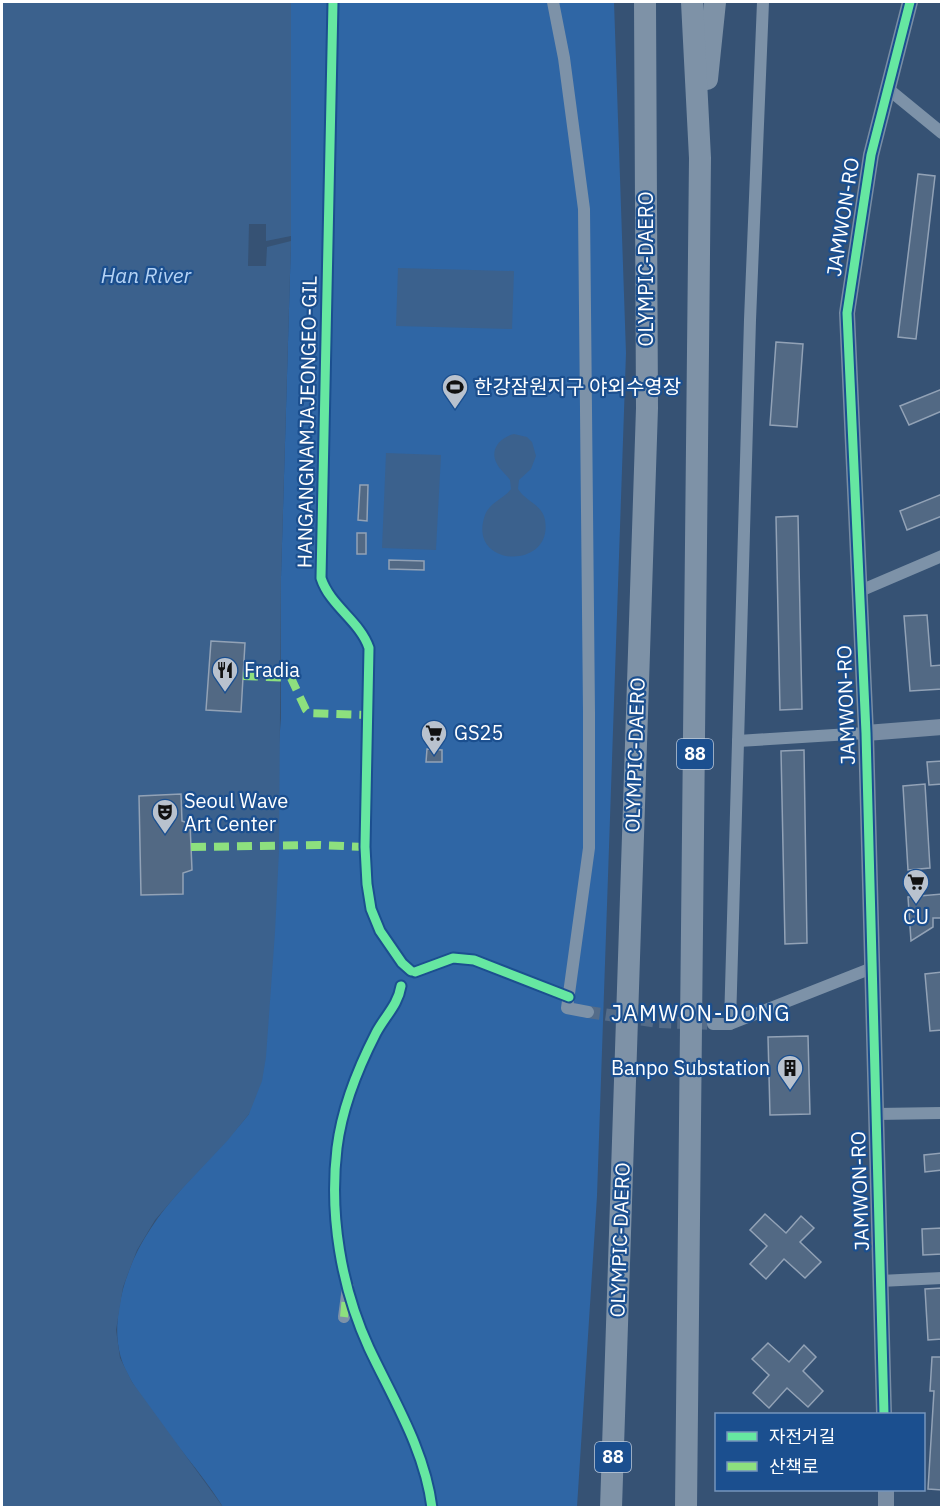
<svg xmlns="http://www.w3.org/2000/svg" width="943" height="1509" font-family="'IBM Plex Sans','Noto Sans KR',sans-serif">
  <rect width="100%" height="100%" fill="#365274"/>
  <path fill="#2f66a5" d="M291 2H614L626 353 597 1196 577 1507H223C196 1464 158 1426 132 1382 117 1357 115 1336 119 1308 133 1222 198 1177 249 1114L281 718V577L291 241Z"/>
  <g fill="#3b618d">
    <path d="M2 2H291V241L281 577 279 851 275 932 266 1057 262 1081 249 1114 228 1140 180 1191 155 1220 137 1250 123 1287 116 1330 120 1358 132 1382 223 1507 2 1508Z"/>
    <path d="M398 268 514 271 512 329 396 326Z"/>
    <path d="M514 434 527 437 532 442 536 456 531 469 519 480 518 489C526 502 542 504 545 520 554 571 466 568 485 515 490 502 504 499 511 489L510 480C506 474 500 470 497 464 489 450 500 437 514 434Z"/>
    <path d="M386 453 441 455 436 550 382 548Z"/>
  </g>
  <path fill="#365274" d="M249 224H266V241L291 236V241L267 247 266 266H248Z"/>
  <g fill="#526984" stroke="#92a2b6" stroke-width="1.5">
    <path d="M918 174 935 176 916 339 898 337Z"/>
    <path d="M776 342 803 344 797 427 770 425Z"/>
    <path d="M942 389V411L909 425 900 406Z"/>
    <path d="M360 485H368L367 521 358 520Z"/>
    <path d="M942 494V516L907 530 900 511Z"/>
    <path d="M798 516 802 709 780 710 776 517Z"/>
    <rect x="357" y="533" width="9" height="21"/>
    <path d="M389 560 424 561V570L389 569Z"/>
    <path d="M927 615 931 666 942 665V689L910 691 904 616Z"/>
    <path d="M211 641 245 643 241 712 206 710Z"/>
    <path d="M427 749 442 750V762H426Z"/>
    <path d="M804 750 807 943 785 944 781 751Z"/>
    <path d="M942 761V784L929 785 927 762Z"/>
    <path d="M925 784 930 868 908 870 903 786Z"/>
    <path d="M181 794 182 821 190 824 192 870 183 873V894L141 895 139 796Z"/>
    <path d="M942 894V918H933V927L911 941 908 897Z"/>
    <path d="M942 972V1030L930 1031 925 974Z"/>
    <path d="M808 1036 810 1114 770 1115 768 1037Z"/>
    <path d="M942 1153V1170L925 1172 924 1155Z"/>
    <path d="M765 1214 786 1233 801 1216 814 1228 800 1242 821 1262 805 1278 784 1259 766 1279 750 1264 767 1246 750 1230Z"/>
    <path d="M942 1228V1254L923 1255 922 1229Z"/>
    <path d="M942 1288V1339L928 1340 925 1289Z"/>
    <path d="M768 1343 789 1362 804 1345 816 1357 803 1371 823 1391 808 1407 787 1388 769 1408 753 1393 769 1375 752 1359Z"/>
    <path d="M932 1357H942V1490L928 1489 934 1391H930Z"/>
  </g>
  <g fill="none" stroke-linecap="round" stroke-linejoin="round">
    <path stroke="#546c89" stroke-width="12" stroke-dasharray="12 6" stroke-linecap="butt" d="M588 1012 658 1022 713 1024"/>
    <g stroke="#7d92a8" stroke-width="12">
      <path d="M553 2 564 58 584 209 589 712V848L567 1008 588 1012"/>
      <path d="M887 88 942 133"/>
      <path d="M860 591 942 556"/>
      <path d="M738 741 866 733"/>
      <path d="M713 1024H730L872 968"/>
      <path d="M730 1024 750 320 763 2"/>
      <path d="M876 1114 942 1113"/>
      <path d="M880 1281 942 1278"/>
      <path d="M344 1317 348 1287"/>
    </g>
    <g stroke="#798da4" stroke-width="16">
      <path d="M866 733 942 727"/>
      <path d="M884 1414 866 733 847 313 871 155 910 2"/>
      <path d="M886 1490V1508"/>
    </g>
    <g stroke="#7e92a7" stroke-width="22">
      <path d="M707 79 715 2"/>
      <path d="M611 1508 647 408 645 2"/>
      <path d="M686 1508 700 158 692 2"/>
    </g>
    <g stroke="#8de07e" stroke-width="8" stroke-dasharray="15 8" stroke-linecap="butt">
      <path d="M243 676 291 678 306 710 309 713 368 715"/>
      <path d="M191 847 320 845 365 847"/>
      <path d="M344 1317 346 1296"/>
    </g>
    <g stroke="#1b4f8f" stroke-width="13">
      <g id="cycleway">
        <path d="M333 2 321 578C330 606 360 621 369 648L365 847 367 884 371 909 380 931 402 963 411 971"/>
        <path d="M415 972 453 958 474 960 569 997"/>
        <path d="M401 986C398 1005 385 1016 376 1033 357 1070 342 1107 337 1148 329 1215 341 1287 369 1348 393 1399 425 1450 432 1508"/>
        <path d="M884 1414 866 733 847 313 871 155 910 2"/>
      </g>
    </g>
    <use href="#cycleway" stroke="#66e7a1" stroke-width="9"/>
  </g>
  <defs>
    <g id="stadium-pin" transform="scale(1.35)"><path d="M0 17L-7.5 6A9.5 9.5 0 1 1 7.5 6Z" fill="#b9c2ce" stroke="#1b4f8f"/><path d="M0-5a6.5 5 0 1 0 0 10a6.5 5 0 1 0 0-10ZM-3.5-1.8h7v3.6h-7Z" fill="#111"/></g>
    <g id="restaurant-pin" transform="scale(1.35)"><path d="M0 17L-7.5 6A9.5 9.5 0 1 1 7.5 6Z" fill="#b9c2ce" stroke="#1b4f8f"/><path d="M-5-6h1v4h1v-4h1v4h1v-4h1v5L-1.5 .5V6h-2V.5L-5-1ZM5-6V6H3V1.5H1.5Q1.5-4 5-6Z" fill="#111"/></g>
    <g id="supermarket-pin" transform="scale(1.35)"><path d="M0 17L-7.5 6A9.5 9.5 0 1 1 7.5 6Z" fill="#b9c2ce" stroke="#1b4f8f"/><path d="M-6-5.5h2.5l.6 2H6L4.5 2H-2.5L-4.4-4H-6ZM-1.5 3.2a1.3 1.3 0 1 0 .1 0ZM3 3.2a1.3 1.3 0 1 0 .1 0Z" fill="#111"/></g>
    <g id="theatre-pin" transform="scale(1.35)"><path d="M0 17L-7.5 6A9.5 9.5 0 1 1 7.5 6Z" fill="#b9c2ce" stroke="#1b4f8f"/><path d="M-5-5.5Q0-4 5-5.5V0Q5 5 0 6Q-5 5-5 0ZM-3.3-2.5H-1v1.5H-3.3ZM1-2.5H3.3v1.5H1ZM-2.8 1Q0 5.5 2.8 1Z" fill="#111"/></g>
    <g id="building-pin" transform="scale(1.35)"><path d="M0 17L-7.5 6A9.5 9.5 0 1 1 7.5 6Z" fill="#b9c2ce" stroke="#1b4f8f"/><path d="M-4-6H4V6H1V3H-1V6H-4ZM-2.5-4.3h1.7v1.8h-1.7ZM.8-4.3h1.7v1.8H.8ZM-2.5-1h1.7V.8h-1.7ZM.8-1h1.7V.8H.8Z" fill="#111"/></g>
  </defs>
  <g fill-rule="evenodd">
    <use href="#stadium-pin" x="455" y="387"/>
    <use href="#restaurant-pin" x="225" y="670"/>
    <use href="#supermarket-pin" x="434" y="733"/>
    <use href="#theatre-pin" x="165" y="812"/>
    <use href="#supermarket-pin" x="916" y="882"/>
    <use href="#building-pin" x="790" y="1068"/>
  </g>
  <g text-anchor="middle" stroke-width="4.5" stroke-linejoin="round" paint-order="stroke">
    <g fill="#1b4f8f" stroke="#bbcadd" stroke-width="1.5">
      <rect x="677" y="739" width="36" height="30" rx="4.5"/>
      <rect x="595" y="1442" width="36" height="30" rx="4.5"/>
    </g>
    <g font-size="18" font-weight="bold" fill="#fff">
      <text x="695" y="760">88</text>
      <text x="613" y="1463">88</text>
    </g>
    <g font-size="20" fill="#fff" stroke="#1b4f8f">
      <text transform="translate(843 217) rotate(-81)" y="7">JAMWON-RO</text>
      <text transform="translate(646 269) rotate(-90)" y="7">OLYMPIC-DAERO</text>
      <text transform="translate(307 422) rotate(-89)" y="7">HANGANGNAMJAJEONGEO-GIL</text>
      <text transform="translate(846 705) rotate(-92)" y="7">JAMWON-RO</text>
      <text transform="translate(635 755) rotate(-88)" y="7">OLYMPIC-DAERO</text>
      <text transform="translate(860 1191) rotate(-92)" y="7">JAMWON-RO</text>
      <text transform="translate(620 1240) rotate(-88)" y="7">OLYMPIC-DAERO</text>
    </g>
    <g font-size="20" fill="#fff" stroke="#1b4f8f" text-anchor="start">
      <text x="474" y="394">한강잠원지구 야외수영장</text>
      <text x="244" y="677">Fradia</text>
      <text x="454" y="740">GS25</text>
      <text x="184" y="808">Seoul Wave<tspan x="184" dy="23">Art Center</tspan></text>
      <text x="916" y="924" text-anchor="middle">CU</text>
      <text x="770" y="1075" text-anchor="end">Banpo Substation</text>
    </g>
    <g font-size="21" font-style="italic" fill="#b5d3f5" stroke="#1b4f8f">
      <text x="146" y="283">Han River</text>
    </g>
    <g font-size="22" letter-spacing="1.5" fill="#fff" stroke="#1b4f8f">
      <text x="701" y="1021">JAMWON-DONG</text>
    </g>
  </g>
  <rect width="943" height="1509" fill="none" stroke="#ffffff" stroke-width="6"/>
  <rect x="715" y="1413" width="210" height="78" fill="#1b4f8f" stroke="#7695bc" stroke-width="1.5"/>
  <rect x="727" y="1432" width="30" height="9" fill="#66e7a1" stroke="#7695bc" stroke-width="1.5"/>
  <text x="769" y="1443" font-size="18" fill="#ffffff">자전거길</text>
  <rect x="727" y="1462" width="30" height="9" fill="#8de07e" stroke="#7695bc" stroke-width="1.5"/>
  <text x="769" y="1473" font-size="18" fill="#ffffff">산책로</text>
</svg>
